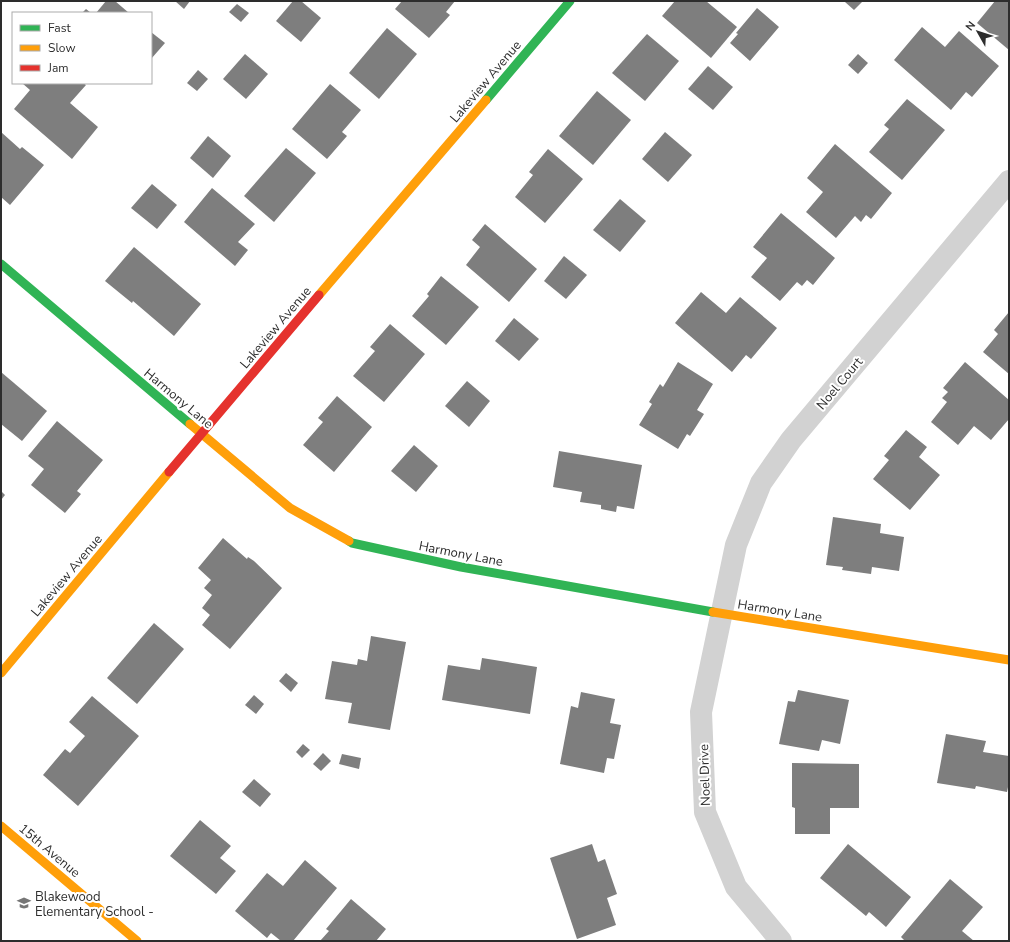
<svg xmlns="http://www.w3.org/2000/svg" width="1010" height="942" font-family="'Nunito Sans',sans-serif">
  <rect width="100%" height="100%" fill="#fff"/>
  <g fill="#7e7e7e">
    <path d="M106 1H115L129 13H96Z"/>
    <path d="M175 1H190L184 9Z"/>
    <path d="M293 1H301L321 18 301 42 276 21Z"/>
    <path d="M402 1H455L446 12 450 15 429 38 395 9Z"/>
    <path d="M675 1H706L737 27 711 58 662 16Z"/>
    <path d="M846 1H863L854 10 845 2Z"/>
    <path d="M995 1H1009V50L977 23Z"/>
    <path d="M237 4 249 13 241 22 229 12Z"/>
    <path d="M757 8 779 27 750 61 730 43 738 34 736 33Z"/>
    <path d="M86 9 91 13H82Z"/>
    <path d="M922 27 945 47 959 31 999 66 972 97 966 92 951 110 894 60Z"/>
    <path d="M387 28 417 54 379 99 349 73Z"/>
    <path d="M151 32 165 43 151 59Z"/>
    <path d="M647 34 679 61 645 101 612 73Z"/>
    <path d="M245 54 268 74 246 99 223 79Z"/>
    <path d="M858 54 868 63 858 74 848 65Z"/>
    <path d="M708 66 733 87 713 110 688 89Z"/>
    <path d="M198 70 208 79 197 91 187 83Z"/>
    <path d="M22 83H83L86 85 70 103 98 127 72 159 14 109 30 90Z"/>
    <path d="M330 84 361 110 342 132 347 136 327 159 292 129Z"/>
    <path d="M597 91 631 120 593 165 559 136Z"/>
    <path d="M907 99 945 130 902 180 869 152 889 129 884 125Z"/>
    <path d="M1 132 20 149 22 147 44 165 10 205 1 197Z"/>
    <path d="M665 132 692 155 668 182 642 159Z"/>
    <path d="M208 136 231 156 213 178 190 158Z"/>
    <path d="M835 144 892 193 871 219 866 215 861 222 855 216 836 238 806 212 823 192 807 178Z"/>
    <path d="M286 148 316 173 274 222 244 196Z"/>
    <path d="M548 149 583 179 545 223 515 197 533 175 529 172Z"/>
    <path d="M152 184 177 205 157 229 131 208Z"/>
    <path d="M212 188 255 224 238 242 248 250 235 266 184 222Z"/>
    <path d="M620 199 646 221 620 252 593 230Z"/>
    <path d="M781 213 835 258 813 285 807 280 802 286 797 282 780 301 751 277 767 258 753 247Z"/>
    <path d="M485 224 537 269 509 302 466 265 480 247 472 240Z"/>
    <path d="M134 247 201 304 174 336 133 301 132 303 105 281Z"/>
    <path d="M564 256 587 275 566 299 544 281Z"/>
    <path d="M441 276 479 307 446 345 412 316 429 296 427 294Z"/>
    <path d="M701 292 726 313 740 297 777 328 751 359 746 355 732 372 675 323Z"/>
    <path d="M1009 312V374L983 352 998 334 994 330Z"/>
    <path d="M514 318 539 339 519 361 495 341Z"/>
    <path d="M390 324 425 354 384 402 353 376 375 351 370 347Z"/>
    <path d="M678 362 713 384 697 410 704 414 690 436 687 434 678 449 639 425 652 404 649 402 660 384 663 387Z"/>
    <path d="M965 362 1009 400V419L991 440 974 426 958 445 931 422 947 402 942 398 948 392 943 388Z"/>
    <path d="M1 372 47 411 22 441 1 424Z"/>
    <path d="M467 381 490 401 469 427 445 406Z"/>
    <path d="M337 396 372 427 334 472 303 445 323 422 318 418Z"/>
    <path d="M57 421 103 460 77 491 81 494 65 513 31 485 44 469 28 456Z"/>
    <path d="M906 430 927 447 919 457 940 475 910 510 873 479 889 460 884 456Z"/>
    <path d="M414 445 438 466 416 492 391 471Z"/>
    <path d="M559 451 642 465 634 509 617 506 616 512 601 509V505L580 502 582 492 553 487Z"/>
    <path d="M1 491 5 495 1 500Z"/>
    <path d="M833 517 881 524 880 533 904 537 899 571 872 567 871 574 842 570 843 567 826 565Z"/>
    <path d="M223 538 247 559 248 557 254 561 282 588 230 649 202 625 210 615 202 608 212 595 204 588 211 580 198 568Z"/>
    <path d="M154 623 184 649 137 704 107 678Z"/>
    <path d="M371 636 406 642 390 730 348 723 352 703 325 699 332 661 357 665 358 659 367 661Z"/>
    <path d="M482 658 537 667 530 714 442 700 448 665 480 670Z"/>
    <path d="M286 673 298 683 291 692 279 681Z"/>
    <path d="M798 690 849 700 840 744 822 740 819 751 779 744 788 701 795 702Z"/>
    <path d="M581 692 615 699 610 723 621 725 614 759 607 758 604 773 560 764 571 706 578 708Z"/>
    <path d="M254 695 264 704 256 714 245 705Z"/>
    <path d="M92 696 139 736 78 806 43 775 65 749 70 753 85 736 69 722Z"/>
    <path d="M946 734 986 741 983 752 1009 756V782L1007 792 976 786 975 789 937 783Z"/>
    <path d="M303 744 310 750 302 758 296 752Z"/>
    <path d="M323 753 331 761 321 771 313 764Z"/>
    <path d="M342 754 361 758 359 769 339 764Z"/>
    <path d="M792 763 859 764V808H830V834H795V808L792 807Z"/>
    <path d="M254 779 271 794 260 807 242 792Z"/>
    <path d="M200 820 231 846 220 858 236 871 216 894 170 856Z"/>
    <path d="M592 844 598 862 605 859 617 894 607 898 616 925 577 939 550 858Z"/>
    <path d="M848 844 911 897 886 927 869 912 866 916 820 878Z"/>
    <path d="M305 860 337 888 293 941H281L271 933 267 938 235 911 267 873 283 886Z"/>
    <path d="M950 879 983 907 962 931 974 941H905L901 937Z"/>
    <path d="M351 899 386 929 376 941H320L329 931 326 929Z"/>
  </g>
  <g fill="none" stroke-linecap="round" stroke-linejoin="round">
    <path stroke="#d2d2d2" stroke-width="22" d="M781 941 736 887 705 812 701 712 736 545 761 483 791 440 1009 181"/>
    <g stroke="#30b455" stroke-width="9">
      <path d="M486 100 570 1"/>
      <path d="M1 264 190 424"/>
      <path d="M349 541 352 543 461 567 713 612"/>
    </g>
    <g stroke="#ff9f0a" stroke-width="9">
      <path d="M319 295 486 100"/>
      <path d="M190 424 290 508 349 541"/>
      <path d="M713 612 1009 660"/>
      <path d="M1 673 169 472"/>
      <path d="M1 826 137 941"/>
    </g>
    <path stroke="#e5322d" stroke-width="9" d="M169 472 319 295"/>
  </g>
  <defs>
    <g id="school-bare" transform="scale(1.08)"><path d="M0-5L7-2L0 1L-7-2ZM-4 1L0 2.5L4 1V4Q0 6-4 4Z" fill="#767676" stroke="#fff" stroke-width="2.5" paint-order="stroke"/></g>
  </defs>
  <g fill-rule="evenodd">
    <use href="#school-bare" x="24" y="903"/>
  </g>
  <g text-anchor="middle" stroke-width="4" stroke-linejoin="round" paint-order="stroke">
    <g font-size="13" fill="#2d2d2d" stroke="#fff">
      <text transform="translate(485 81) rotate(-50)" y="5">Lakeview Avenue</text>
      <text transform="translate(275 327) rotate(-50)" y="5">Lakeview Avenue</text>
      <text transform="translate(839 383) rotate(-50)" y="5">Noel Court</text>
      <text transform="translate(179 398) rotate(40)" y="5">Harmony Lane</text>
      <text transform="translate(461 553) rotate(11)" y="5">Harmony Lane</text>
      <text transform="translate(66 575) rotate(-50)" y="5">Lakeview Avenue</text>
      <text transform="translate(780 610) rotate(9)" y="5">Harmony Lane</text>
      <text transform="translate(704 775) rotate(-92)" y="5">Noel Drive</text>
      <text transform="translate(50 850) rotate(40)" y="5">15th Avenue</text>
    </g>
    <g font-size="13" fill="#2d2d2d" stroke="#fff" text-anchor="start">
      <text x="35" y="901">Blakewood<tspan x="35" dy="15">Elementary School -</tspan></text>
    </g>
  </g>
  <rect width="1010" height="942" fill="none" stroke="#2d2d2d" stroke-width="4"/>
  <rect x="12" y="12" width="140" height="72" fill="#ffffff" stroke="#ababab"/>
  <rect x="20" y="25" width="20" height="6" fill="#30b455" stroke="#ababab"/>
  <text x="48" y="32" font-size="12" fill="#2d2d2d">Fast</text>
  <rect x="20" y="45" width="20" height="6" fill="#ff9f0a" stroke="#ababab"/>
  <text x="48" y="52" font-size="12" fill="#2d2d2d">Slow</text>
  <rect x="20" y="65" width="20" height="6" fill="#e5322d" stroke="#ababab"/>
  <text x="48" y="72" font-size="12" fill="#2d2d2d">Jam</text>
  <g transform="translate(978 32) rotate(309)" stroke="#ffffff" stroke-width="3" paint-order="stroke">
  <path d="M0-3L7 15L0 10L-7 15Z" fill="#2d2d2d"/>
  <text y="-6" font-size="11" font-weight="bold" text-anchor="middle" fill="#2d2d2d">N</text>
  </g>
</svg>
